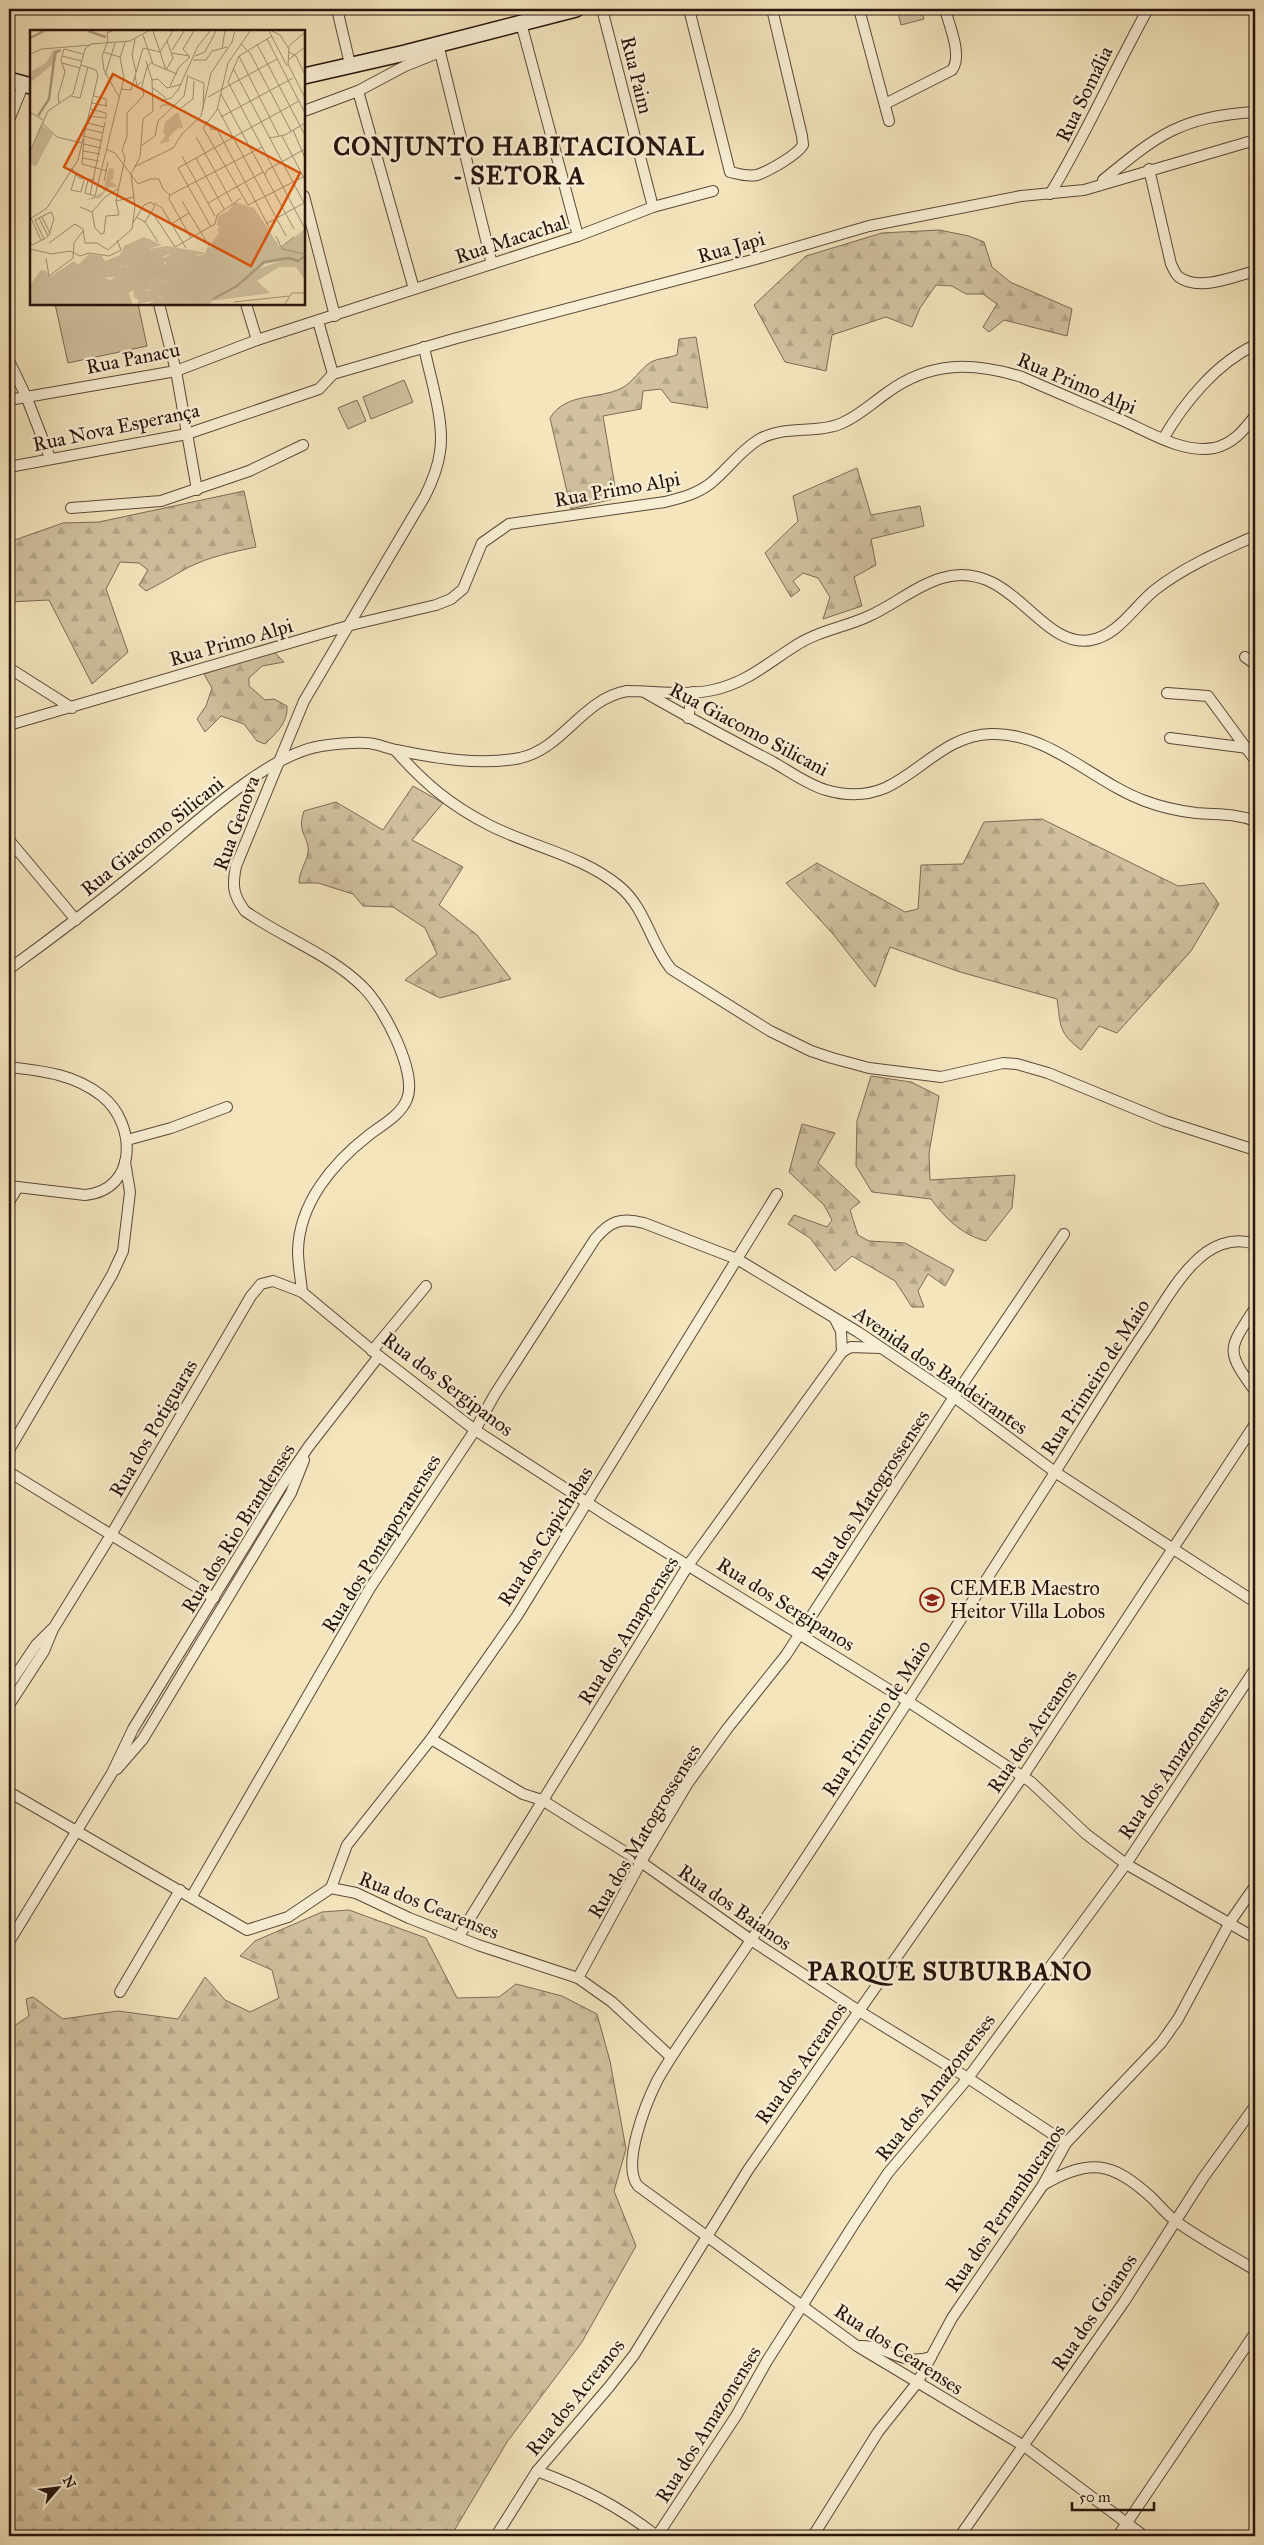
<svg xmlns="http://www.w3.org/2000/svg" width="1264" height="2545" font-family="'IM FELL Great Primer',serif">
  <defs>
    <pattern id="forest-firs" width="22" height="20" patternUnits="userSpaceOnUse" patternTransform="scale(1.25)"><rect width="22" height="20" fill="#d1c19f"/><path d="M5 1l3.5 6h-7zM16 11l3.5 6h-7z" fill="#b3a588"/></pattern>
  </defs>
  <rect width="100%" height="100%" fill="#f4e5bd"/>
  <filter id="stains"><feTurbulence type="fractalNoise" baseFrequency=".004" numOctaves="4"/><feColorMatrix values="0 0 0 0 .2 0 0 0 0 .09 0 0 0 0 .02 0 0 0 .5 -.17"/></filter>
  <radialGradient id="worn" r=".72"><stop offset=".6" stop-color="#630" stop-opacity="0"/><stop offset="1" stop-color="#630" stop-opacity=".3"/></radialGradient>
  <g fill="url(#forest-firs)" stroke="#7c6a56">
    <path d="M939 230 969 236 984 242 992 267 1010 282 1072 309 1067 336 1004 320 989 332 983 327 997 304 983 294H966L952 286 936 285 920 308 912 327 886 317 832 335 826 371 785 362 754 305 806 256 882 233Z"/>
    <path d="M696 337 708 408 671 402 661 389 643 391 641 409 603 416 617 498 571 509 550 418C566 392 598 400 622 388 633 382 640 369 651 362 658 358 669 358 677 355L679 339Z"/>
    <path d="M857 468 871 515 920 506 924 526 871 539 876 565 854 577 862 606 823 619 830 597 818 578 803 573 793 581 800 590 791 597 765 553 798 521 793 496Z"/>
    <path d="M244 491 256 547C233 552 208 557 187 568 173 576 160 584 146 591L139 585 148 570 139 563 120 562 106 589 128 652 92 684 49 600 9 602V542L63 523 99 522Z"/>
    <path d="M273 651 284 662 262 666 249 678V686L265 700 274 699 287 706C288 723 276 733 265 744L257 741 244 724 221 716 205 732 197 719 206 706 212 688 204 674Z"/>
    <path d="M413 786 443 803 412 840 463 867 439 905 477 935 511 979 440 998 405 980 437 954 425 928 393 907 363 906 353 894 318 883H299C299 872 306 863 308 853 310 837 296 833 304 811L336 802 383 830Z"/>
    <path d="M1042 819 1178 886 1204 883 1219 904 1191 951 1117 1033 1099 1026 1081 1050C1058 1032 1061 1027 1057 999L960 972 890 947 875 987 833 934 786 883 817 863 905 912 918 909 921 865 963 864 984 822Z"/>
    <path d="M871 1076 911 1082 939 1096 929 1153 930 1180 1015 1175 1012 1208 986 1241C962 1235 945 1218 931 1199L872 1192 856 1166 857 1121Z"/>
    <path d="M802 1124 835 1133 818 1163 860 1202 850 1210 858 1235 869 1241 905 1243 954 1270 945 1286 928 1274 918 1291 924 1307H912L895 1281 852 1256 835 1271 810 1238 788 1224 794 1215 827 1227 832 1220 824 1205 789 1172Z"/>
    <path d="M349 1910 426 1938 457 1998 499 1997 516 1984 562 1996 597 2014 610 2061 626 2149 614 2191 636 2246 582 2342 507 2442 451 2536H9V2027L14 2026 29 2016 26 1999 33 1997 63 2019 118 2011 178 2019 205 1977 225 2000 250 2012 279 1998 272 1970 240 1956 255 1941 322 1912Z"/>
  </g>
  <g fill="#d1c19f" stroke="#7c6a56">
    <path d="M897 9H921L924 19 901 25Z"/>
    <path d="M55 304H138L147 346 68 363Z"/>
    <path d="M404 380 413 402 371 419 363 397Z"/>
    <path d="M357 400 366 421 348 429 338 408Z"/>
  </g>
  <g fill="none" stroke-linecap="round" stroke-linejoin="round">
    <g stroke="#5a4838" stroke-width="12">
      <g id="street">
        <path d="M337 9 350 64"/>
        <path d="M602 9 653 207"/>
        <path d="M689 9 730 172C739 174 747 177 757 175 769 171 797 155 803 145L802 136 772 9"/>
        <path d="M859 9 889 121"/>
        <path d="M521 23 578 236"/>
        <path d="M438 44 492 264"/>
        <path d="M358 91 414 289"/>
        <path d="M885 104 952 70C963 56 949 25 945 9"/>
        <path d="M304 111 358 91 405 66 440 52"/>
        <path d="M9 120 24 83"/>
        <path d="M1149 169 1171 264C1173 268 1176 275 1179 277 1199 292 1235 276 1255 271"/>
        <path d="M1103 180C1159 134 1180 117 1255 112"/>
        <path d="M1050 194C1086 135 1114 70 1148 9"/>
        <path d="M304 196 335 316"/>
        <path d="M159 304 176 371 197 490"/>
        <path d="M246 304 257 340"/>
        <path d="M318 321 333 374"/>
        <path d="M9 361 26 396 50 458"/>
        <path d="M9 400 176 371 257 340 578 236 653 207 713 191"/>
        <path d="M1163 439C1184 403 1216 363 1255 345"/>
        <path d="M9 467 187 434 319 389 333 374 457 338 756 259 869 226 1021 196 1084 190 1255 140"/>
        <path d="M71 508 161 501 249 471 303 445"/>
        <path d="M1245 657 1255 664"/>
        <path d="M9 668 72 708"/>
        <path d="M644 692C686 716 729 739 773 762 789 771 808 785 826 790 846 796 866 796 885 788 922 771 947 735 991 734 1049 732 1093 782 1145 801 1161 807 1179 811 1196 813 1217 815 1235 813 1255 821"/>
        <path d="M1167 693 1208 696 1255 760"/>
        <path d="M688 718 693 692"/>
        <path d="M9 725 351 625 436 605 451 599 463 589 482 543 509 524 665 502C681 498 697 494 711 483 727 470 740 451 758 440 782 425 815 434 840 424 858 417 872 403 888 392 931 361 972 362 1022 377 1053 391 1085 404 1117 418 1146 430 1181 454 1214 448 1233 444 1244 430 1255 416"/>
        <path d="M1170 738 1248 748"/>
        <path d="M395 750C424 783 450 805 489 825 532 847 581 855 619 886 646 908 650 943 671 969L770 1031 811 1051 832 1058 869 1068 941 1077 1003 1063 1017 1064 1048 1073 1165 1121 1255 1150"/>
        <path d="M9 840 76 920"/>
        <path d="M9 969C56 935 102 900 147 863 192 827 265 755 321 746 336 744 351 742 366 743 376 743 386 748 396 750 435 758 480 766 520 758 564 748 582 699 627 691 654 691 686 696 713 690 746 683 768 663 795 646 817 631 846 627 869 616 894 605 915 586 942 578 1011 557 1040 650 1091 640 1119 635 1135 605 1156 589 1186 566 1221 551 1255 536"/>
        <path d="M9 1067C43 1071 74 1074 102 1096 137 1124 138 1190 85 1195L9 1186"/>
        <path d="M127 1140 171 1128 227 1107"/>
        <path d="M9 1202 18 1187"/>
        <path d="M302 1292C301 1279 298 1265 298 1251 299 1203 333 1163 369 1135 382 1125 401 1115 407 1099 418 1073 383 1006 363 987 330 954 283 938 245 911 233 895 232 886 236 866L304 701 425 496C432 482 438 467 440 452 445 421 430 378 424 347"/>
        <path d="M1255 1308C1229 1349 1224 1349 1255 1391"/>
        <path d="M835 1319 841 1331 842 1352 851 1347 880 1348"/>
        <path d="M372 1351 426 1286"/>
        <path d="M9 1450 112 1275 123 1251 130 1192 125 1162"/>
        <path d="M9 1472 214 1598"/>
        <path d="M9 1685 36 1645 52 1629"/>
        <path d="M9 1705 44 1651 53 1629 111 1535 251 1296 261 1284 273 1281 302 1292 379 1356 475 1430 611 1518 909 1702 1031 1782 1086 1834 1126 1864 1255 1938"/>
        <path d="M431 1739 523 1794 542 1800 641 1862 751 1940 859 2011 968 2078 1066 2143"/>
        <path d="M117 1769 143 1739 291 1493 304 1460"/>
        <path d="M9 1792 247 1930 288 1917 331 1888 347 1845 431 1739 517 1616 777 1194"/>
        <path d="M331 1888 356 1893 409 1918 478 1945 578 1978 612 2002 671 2057"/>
        <path d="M192 1896 370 1588 475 1430 495 1394 595 1239C610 1221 621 1217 644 1223L737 1259 858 1332 954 1397 1055 1472 1255 1602"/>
        <path d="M459 1936 689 1564 842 1352"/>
        <path d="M9 1942 112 1773 133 1729 281 1487 309 1446 379 1356"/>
        <path d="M578 1978 641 1862 688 1783 727 1729 786 1655 954 1397 1064 1234"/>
        <path d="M120 1992 180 1890"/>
        <path d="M1043 2185C1089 2158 1112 2161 1152 2198 1160 2206 1168 2216 1177 2222 1202 2240 1229 2254 1255 2270"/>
        <path d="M858 2346C887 2344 901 2367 931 2357"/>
        <path d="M537 2471C583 2488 618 2506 657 2536"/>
        <path d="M496 2536 537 2471 609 2387 634 2355 748 2170 1023 1776 1255 1424"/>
        <path d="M657 2536 736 2416 767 2361 854 2224 888 2173 968 2078 1126 1864 1255 1669"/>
        <path d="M813 2536 878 2432 917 2383 952 2318 1043 2185 1066 2143 1161 2043 1178 2019 1230 1922 1255 1886"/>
        <path d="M960 2536 1124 2302 1203 2178 1255 2106"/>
        <path d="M1118 2536 1255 2333"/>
        <path d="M1144 2536 1024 2446 857 2346 638 2186C621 2165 646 2103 657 2081 672 2054 690 2029 708 2003 732 1968 756 1933 780 1897 872 1758 962 1618 1052 1477 1083 1428 1113 1378 1146 1330 1161 1308 1174 1283 1193 1264 1210 1246 1232 1236 1255 1244"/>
      </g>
    </g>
    <g stroke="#26130c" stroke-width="18">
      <g id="secondary">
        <path d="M304 76 405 53 576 9"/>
        <path d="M9 80 31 86"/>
      </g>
    </g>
    <use href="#street" stroke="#f8eed4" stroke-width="10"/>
    <use href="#secondary" stroke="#f8eed4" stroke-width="15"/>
  </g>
  <defs>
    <g id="school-ring" transform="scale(1.25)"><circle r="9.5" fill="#f8eed4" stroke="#8f2418" stroke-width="1.5"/><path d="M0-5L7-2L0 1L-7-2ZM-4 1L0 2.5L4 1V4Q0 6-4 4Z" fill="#8f2418"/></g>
  </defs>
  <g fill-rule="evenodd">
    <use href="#school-ring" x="932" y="1600"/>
  </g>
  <g text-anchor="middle" stroke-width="5" stroke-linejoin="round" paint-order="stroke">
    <g font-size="20" fill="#26130c" stroke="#f8eed4">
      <text transform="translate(637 75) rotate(76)" y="7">Rua Paim</text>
      <text transform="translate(1084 94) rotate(-64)" y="7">Rua Somália</text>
      <text transform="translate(511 239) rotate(-18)" y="7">Rua Macachal</text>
      <text transform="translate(731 247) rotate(-16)" y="7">Rua Japi</text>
      <text transform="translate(133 358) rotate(-11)" y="7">Rua Panacu</text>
      <text transform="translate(1077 383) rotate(23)" y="7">Rua Primo Alpi</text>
      <text transform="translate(116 427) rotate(-12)" y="7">Rua Nova Esperança</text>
      <text transform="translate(617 489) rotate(-10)" y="7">Rua Primo Alpi</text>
      <text transform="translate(231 642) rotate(-16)" y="7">Rua Primo Alpi</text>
      <text transform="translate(749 729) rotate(28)" y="7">Rua Giacomo Silicani</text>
      <text transform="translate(236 823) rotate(-70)" y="7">Rua Genova</text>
      <text transform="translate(152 836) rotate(-39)" y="7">Rua Giacomo Silicani</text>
      <text transform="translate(941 1370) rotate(35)" y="7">Avenida dos Bandeirantes</text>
      <text transform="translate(1095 1377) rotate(-57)" y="7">Rua Primeiro de Maio</text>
      <text transform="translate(448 1384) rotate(37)" y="7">Rua dos Sergipanos</text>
      <text transform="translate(153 1428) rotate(-60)" y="7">Rua dos Potiguaras</text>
      <text transform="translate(870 1495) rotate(-57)" y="7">Rua dos Matogrossenses</text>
      <text transform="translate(238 1528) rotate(-58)" y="7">Rua dos Rio Brandenses</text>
      <text transform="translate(545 1536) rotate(-58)" y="7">Rua dos Capichabas</text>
      <text transform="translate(381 1543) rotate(-58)" y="7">Rua dos Pontaporanenses</text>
      <text transform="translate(786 1604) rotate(32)" y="7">Rua dos Sergipanos</text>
      <text transform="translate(628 1630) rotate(-58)" y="7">Rua dos Amapoenses</text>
      <text transform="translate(876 1718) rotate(-57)" y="7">Rua Primeiro de Maio</text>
      <text transform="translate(1032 1731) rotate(-56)" y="7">Rua dos Acreanos</text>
      <text transform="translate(1173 1762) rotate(-56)" y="7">Rua dos Amazonenses</text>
      <text transform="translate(644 1831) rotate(-59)" y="7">Rua dos Matogrossenses</text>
      <text transform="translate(429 1905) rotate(22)" y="7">Rua dos Cearenses</text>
      <text transform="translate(735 1907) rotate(35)" y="7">Rua dos Baianos</text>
      <text transform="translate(801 2063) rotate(-55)" y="7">Rua dos Acreanos</text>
      <text transform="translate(935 2087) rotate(-52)" y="7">Rua dos Amazonenses</text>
      <text transform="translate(1005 2208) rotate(-56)" y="7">Rua dos Pernambucanos</text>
      <text transform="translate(1094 2312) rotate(-56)" y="7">Rua dos Goianos</text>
      <text transform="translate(899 2349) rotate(33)" y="7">Rua dos Cearenses</text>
      <text transform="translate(575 2397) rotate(-51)" y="7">Rua dos Acreanos</text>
      <text transform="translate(708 2424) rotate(-58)" y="7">Rua dos Amazonenses</text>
    </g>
    <g font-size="20" fill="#26130c" stroke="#f8eed4" text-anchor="start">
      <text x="950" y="1595">CEMEB Maestro<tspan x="950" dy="23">Heitor Villa Lobos</tspan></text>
    </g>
    <g font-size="25" font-weight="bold" letter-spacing="1" fill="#26130c" stroke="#f8eed4">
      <text x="519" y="155">CONJUNTO HABITACIONAL<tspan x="519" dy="29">- SETOR A</tspan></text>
      <text x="950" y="1980">PARQUE SUBURBANO</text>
    </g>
  </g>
  <g transform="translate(30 30)">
    <rect width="275" height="275" fill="#f4e5bd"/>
    <path d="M275 199V250L266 237H249L227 251 240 263 181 271 206 259 213 260 228 239 248 232 252 223 250 218ZM114 207 132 215 107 222 111 230 123 229 128 236 134 238 136 233 131 228 139 226 137 216 177 223 156 227 152 232 153 238 139 253 130 249 125 251V248L120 251 119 260 112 261V266L130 264 128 270 107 274 109 271 103 266 104 260 99 263 102 274H97L81 268 69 252 74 247 80 250 86 247 77 242 87 236 98 238 90 225 94 216Z" fill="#d1c19f"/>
    <path d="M29 19 25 32 0 53 2 41 16 33 23 20ZM148 82 153 98H148L138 108 140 111 129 114 136 105 133 103 135 92ZM79 138 84 139 83 149 80 150 88 157H80L70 168 56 170 73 162ZM205 172 224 178 252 220 254 225 251 231 234 234 213 260 205 259 182 271 181 274H118L132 266H112V261H119L120 251 125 248V251L130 249 138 253 153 238 152 232 156 227 162 223 167 226 175 224 177 218 183 216 182 212 189 203 187 199 191 197 187 196 188 186 198 181ZM107 210 119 213 120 219 137 216 143 223 132 227 136 238 128 236 123 229 111 231 102 218ZM59 224 72 226 75 231 90 225 98 238 97 244 93 246 92 236H87L83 242 78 243 92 248 74 247 69 252 81 268 97 274H0V255L11 240 16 241 20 247 44 231 48 235Z" fill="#d1c19f"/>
    <path d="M11 95 23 104 6 136 0 134V122Z" fill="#d1c19f"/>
    <path fill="none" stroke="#ae9e81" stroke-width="2.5" d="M58 1 76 7M0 8 14 1M8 86 19 69 25 23 31 20M183 269 207 256 234 232 259 228 268 231 275 226"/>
    <path fill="none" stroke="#a29176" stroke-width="1" d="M123 1 136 40M220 1 198 33 187 80 173 98 218 175 275 146M239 1 257 36M242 1 250 5 259 19 258 34 275 68M113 5 123 34 147 44M242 6 209 26 198 52 274 197M105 9 102 25 106 42M237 9 275 83M77 13 72 26 74 40 89 67M78 13 77 3 82 1M211 14 220 23 261 101M227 14 275 105M258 17 275 2M34 19 53 24M192 19 195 1M142 20 154 1M73 22 90 27M130 22 143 1M259 22 266 26 274 43M142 23 159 26M0 24 12 19 61 15M32 26 52 31M165 26 175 22 186 1M209 26 249 106M163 30H176L182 21 197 17M258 30 275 17M32 33 50 38M203 38 275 175M136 40 143 28 137 11M75 45 85 13M105 46 107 56 111 52M159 47 174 53 173 79M122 50 128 49 137 58 152 54M140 56 149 37 160 27 153 19 164 1M123 58 136 68M91 59 101 60 113 18 130 22M191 64 264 199M41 66 50 68 58 37M64 66 76 69V76M178 67 247 29M131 71 141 68 148 60 168 16 180 1M29 73 28 66 35 42 31 30 34 19M62 73 77 76M130 78 132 75H144M151 78 163 69 164 51M188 79 256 206M0 82 13 90M59 86 76 88V83L60 79M191 87 263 48M176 91 181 99 188 100M12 93 27 107 52 113M57 93 74 97M56 99 73 103M263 100 275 128M188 101 241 201M54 106 72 111M252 106 275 150M166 107 202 172M239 108 255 105 275 93M54 109 52 134 77 141M54 114 71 118M111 116 125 106 128 91 154 66 158 45M76 119 85 123 108 154 120 149H129L133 159 140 165M0 121 18 81 43 64 55 19 61 14 100 11 118 1M53 121 70 124M152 126 185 186M52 128 69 131M166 128 194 179M104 137 143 118 152 104 171 86 181 43 202 12 205 1M41 138 49 148 65 150M46 144 41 160 51 162 54 150M235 145 237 140 275 119M58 150 55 163 65 166 94 48 90 28 95 12M74 151 78 132M60 165 75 92M140 165 232 117M140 165 139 169 161 208M86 171 104 167M152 171 179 216M124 173 132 178 156 218M178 173 233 142M50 177 62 182 65 198 71 204 74 203 76 186 89 185 86 171 95 128 92 120 97 106V83L114 65 112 56 117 37 122 32M62 182 75 167 88 159M122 182 145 217 185 194 187 185 211 168M12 187 20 203M106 187 115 192 128 212M1 188 11 210M9 188 18 206M0 189 17 178 48 130 68 46 66 40 51 35M103 193 114 175 121 172 125 176 115 192M141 194 159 183M236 194 274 173M181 197 148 138 269 71M246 206 252 219 275 224M0 212 2 215 14 209 17 207 19 205 24 188 21 182 5 190 14 209M19 213 45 194 53 199 55 213H67L78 220 102 199 105 176 101 144 110 127 113 89 123 81 122 50 116 31M251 217 264 207M0 219 22 224 40 221 50 226 59 223 79 226 91 220 87 210M16 228 19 246 43 228 44 213 53 201M204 272 259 266M255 274 262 263H275"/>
    <path fill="#de560c" fill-opacity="0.15" stroke="#de560c" stroke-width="2.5" d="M83 44 270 143 221 236 34 137Z"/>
    <rect width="275" height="275" fill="none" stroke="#26130c" stroke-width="2.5"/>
  </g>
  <rect width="1264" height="2545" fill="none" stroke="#f4e5bd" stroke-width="30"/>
  <rect x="10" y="10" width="1244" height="2525" fill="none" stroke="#26130c" stroke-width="2.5"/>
  <rect x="15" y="15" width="1234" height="2515" fill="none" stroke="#26130c"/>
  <g transform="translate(58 2488) rotate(62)" stroke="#f8eed4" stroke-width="4" paint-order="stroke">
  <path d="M0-4L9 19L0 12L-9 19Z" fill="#26130c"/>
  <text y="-8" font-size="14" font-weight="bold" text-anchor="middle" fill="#26130c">N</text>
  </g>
  <path d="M1072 2502v8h82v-8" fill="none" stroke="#26130c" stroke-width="2.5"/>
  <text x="1079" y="2502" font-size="15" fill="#26130c" stroke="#f8eed4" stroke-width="4" paint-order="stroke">50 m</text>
  <rect width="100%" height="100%" filter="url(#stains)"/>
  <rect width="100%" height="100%" fill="url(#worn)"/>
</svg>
